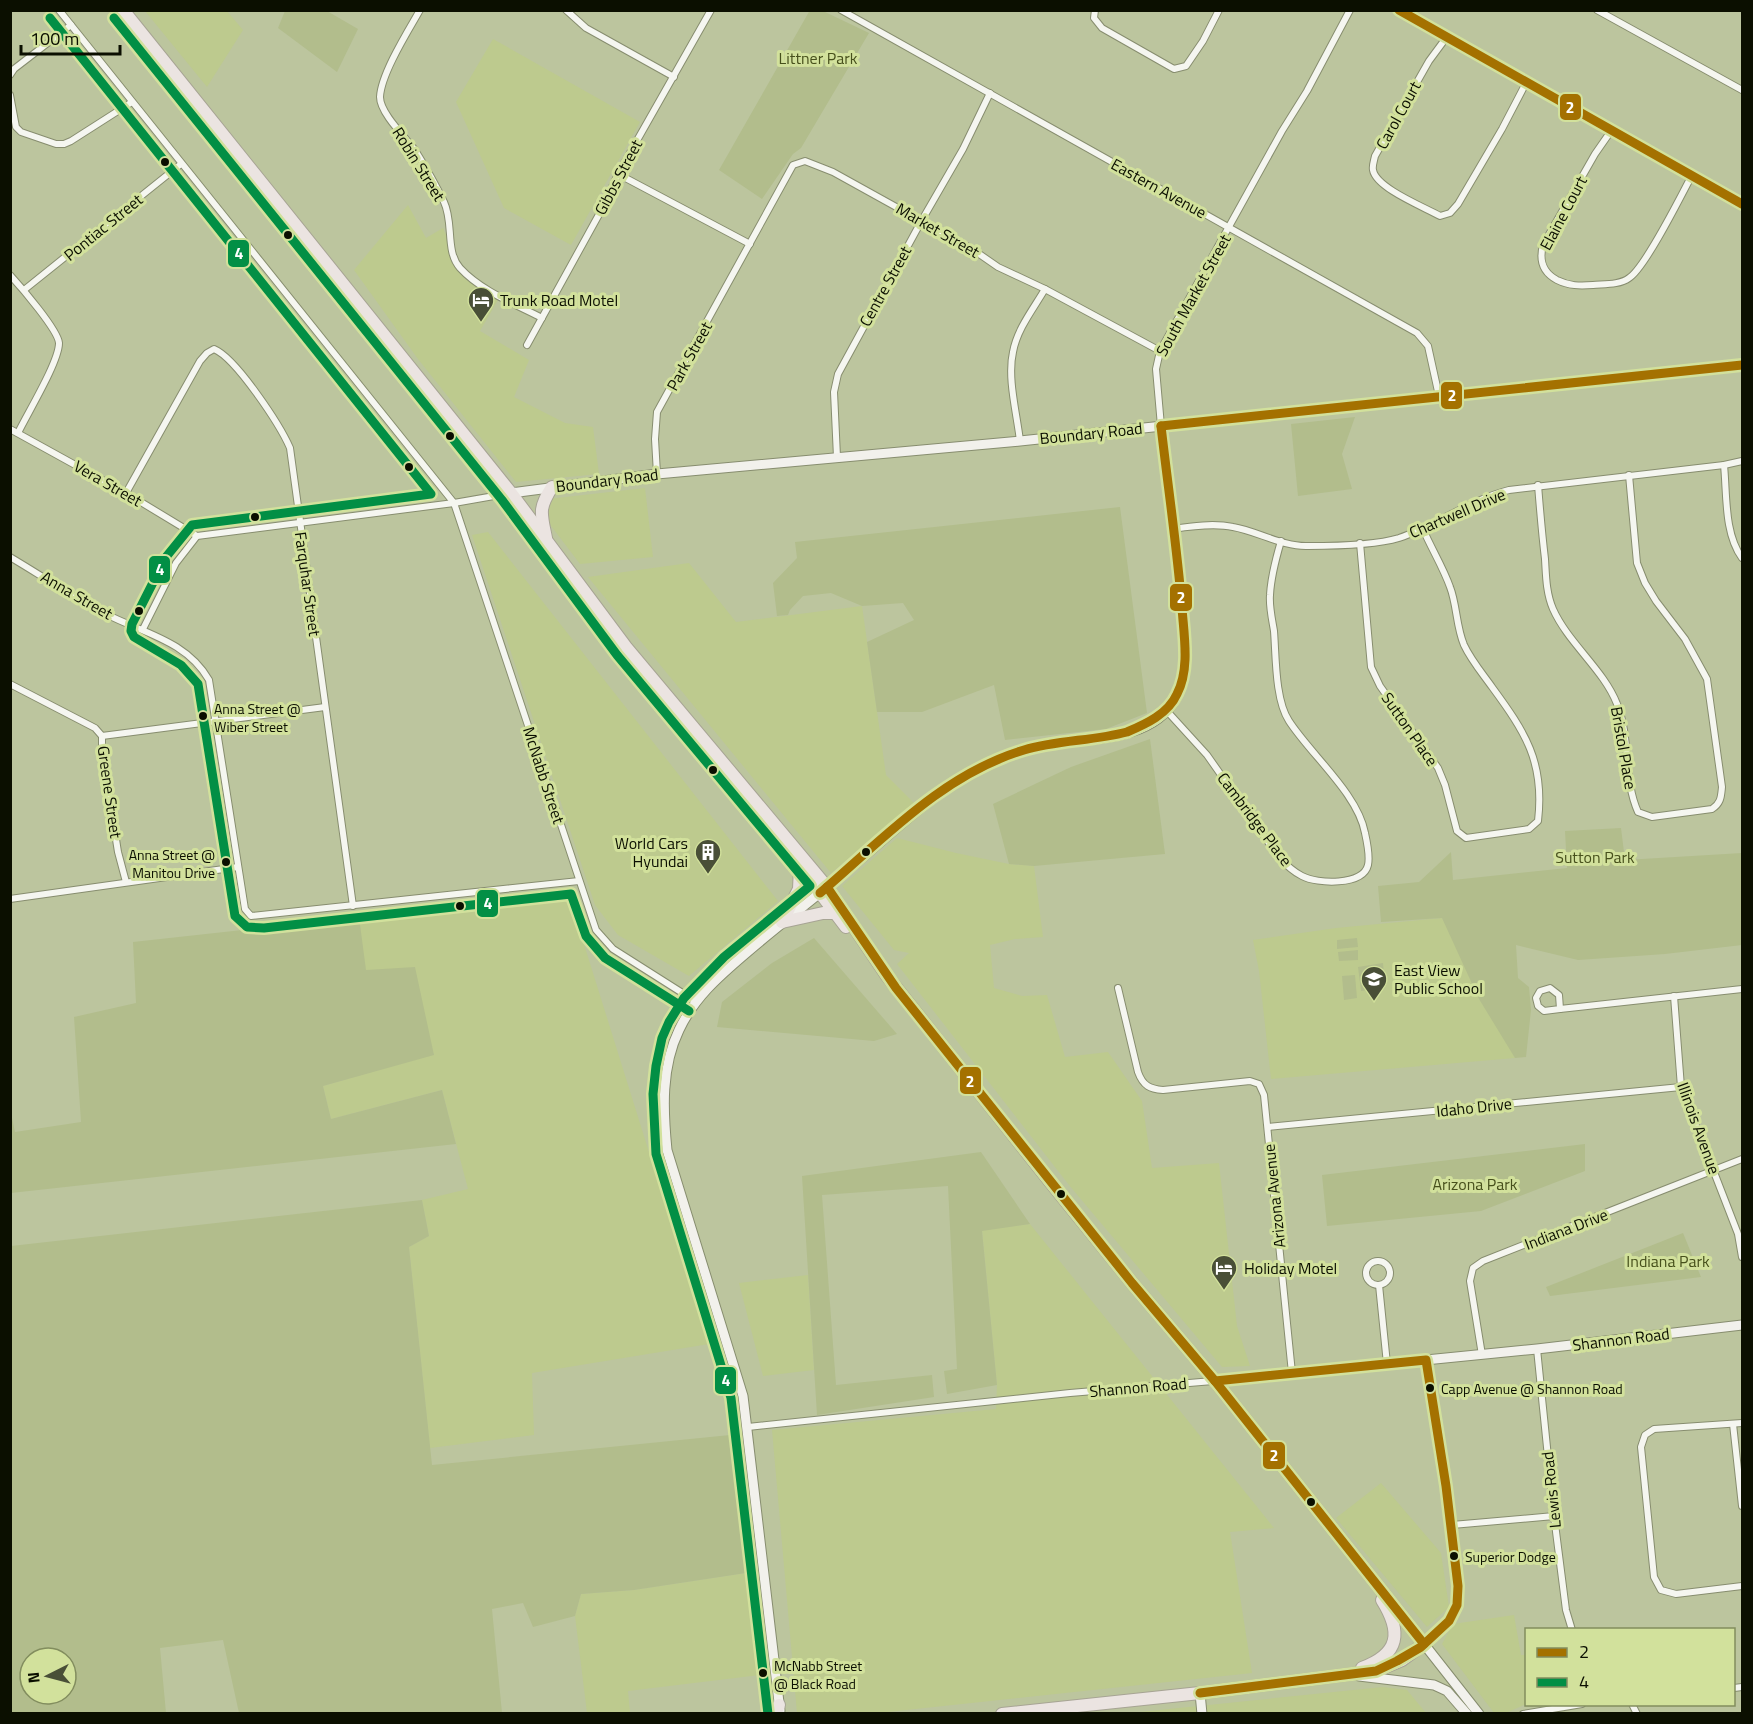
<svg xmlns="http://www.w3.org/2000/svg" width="1753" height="1724" font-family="'Titillium Web',sans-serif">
  <rect width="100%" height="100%" fill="#bcc59e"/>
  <g fill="#bdca8e">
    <path d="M145 11H227L243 30 207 87Z"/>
    <path d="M493 39 640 122 571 245 504 208 456 102Z"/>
    <path d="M408 205 426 238 443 228 464 278 498 300 480 331 529 360 514 397 565 423 593 427 599 474 516 482 418 359 354 270Z"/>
    <path d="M645 488 653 557 580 564 545 518 548 499Z"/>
    <path d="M488 532 778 901 689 976 618 935 595 905 472 535Z"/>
    <path d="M689 563 736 622 862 606 886 775 914 803 831 873 588 577Z"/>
    <path d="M897 838 956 853 1009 864 1034 866 1043 937 1015 939 990 945 994 988 1022 996 1047 995 1065 1057 1108 1052 1142 1101 1152 1168 1219 1163 1237 1326 1250 1366 1222 1367 1069 1185 897 964 909 953 894 950 842 886Z"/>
    <path d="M568 893 709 1344 532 1373 534 1435 430 1448 409 1247 429 1236 422 1200 468 1189 442 1090 331 1119 323 1086 434 1054 365 971 359 917Z"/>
    <path d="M1442 918 1515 1058 1271 1079 1259 971 1253 940 1336 928Z"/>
    <path d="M1030 1224 1274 1528 1230 1532 1252 1673 897 1711 871 1714 797 1713 772 1430 996 1409 997 1385 982 1230Z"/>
    <path d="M808 1275 814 1370 763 1376 739 1283Z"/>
    <path d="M1381 1483 1441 1553 1449 1607 1427 1627 1336 1518Z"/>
    <path d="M746 1573 760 1675 628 1691 630 1713H587L575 1616 581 1594 634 1590Z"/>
    <path d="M1514 1615 1521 1655H1526V1704L1506 1713H1494L1442 1644 1453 1624Z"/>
    <path d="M1383 1687 1407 1690 1426 1713 1120 1714Z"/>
  </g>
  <g fill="#b2bd8c" fill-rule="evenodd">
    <path d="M810 10 823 11 869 33 801 148 793 154 762 199 719 170Z"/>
    <path d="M327 11 358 29 337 72 278 28 285 11Z"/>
    <path d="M1355 417 1342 454 1352 489 1298 496 1291 424Z"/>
    <path d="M1120 507 1147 713 1106 729 1005 740 994 685 922 712H877L867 642 914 620 903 603 862 606 831 593 803 596 790 610 788 615 777 616 773 583 797 558 795 542Z"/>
    <path d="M1150 739 1165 854 1034 866 1009 864 993 804 1071 767Z"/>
    <path d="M1621 828 1625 860 1742 853V945L1665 954 1578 960 1516 945 1518 978 1529 987 1531 1010 1526 1057 1515 1058 1479 999 1442 918 1381 922 1378 886 1419 882 1451 852 1453 880 1567 868 1565 831Z"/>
    <path d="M359 917 366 970 415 967 434 1055 323 1086 331 1119 442 1090 456 1144 11 1193V1113L15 1132 81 1122 74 1017 136 1003 133 942Z"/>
    <path d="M814 938 897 1034 874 1041 717 1027 722 1002 772 963Z"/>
    <path d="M1357 938 1358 947 1337 949V940Z"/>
    <path d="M1358 950V960L1339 961 1338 952Z"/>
    <path d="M1383 963 1385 988 1361 991 1358 967Z"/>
    <path d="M1355 975 1357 998 1344 1000 1342 976Z"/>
    <path d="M1585 1144V1171L1481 1211 1327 1226 1322 1175Z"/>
    <path d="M981 1152 1030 1224 982 1231 997 1385 947 1394 944 1371 957 1369 948 1186 822 1195 836 1385 932 1375 934 1397 817 1415 802 1176Z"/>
    <path d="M422 1200 429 1236 409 1247 432 1465 730 1435 746 1573 634 1590 581 1594 575 1616 533 1627 523 1603 492 1609 502 1713H239L223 1640 160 1648 166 1713H11V1246ZM30 1658H66V1694H30Z"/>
    <path d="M1683 1233 1701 1277 1550 1296 1546 1287Z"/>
  </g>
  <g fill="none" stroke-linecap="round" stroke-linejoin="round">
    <g stroke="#878d6f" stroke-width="8">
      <g id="street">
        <path d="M59 10 454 503 596 930 613 949 695 1001"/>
        <path d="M420 10C408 31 381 74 380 97 380 113 405 137 415 150 425 166 436 185 444 202 454 223 445 251 460 268 481 291 515 304 542 318"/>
        <path d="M566 10 586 28 674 77"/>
        <path d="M841 10 1417 333 1428 346 1439 396"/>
        <path d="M1095 10 1094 18 1102 28 1174 69 1186 66 1203 41 1219 10"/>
        <path d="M1597 10 1742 90"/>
        <path d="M1446 38 1429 61 1375 156C1374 161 1372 166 1373 170 1376 188 1424 207 1440 216L1450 213 1458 204 1502 129 1526 83"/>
        <path d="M10 75 14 69 71 25"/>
        <path d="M10 95 16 127 21 132 56 144H64L71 141 132 102"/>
        <path d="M1611 131 1595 154 1543 245C1539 260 1542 272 1557 280 1569 286 1580 286 1593 285 1604 284 1620 285 1629 278 1645 268 1681 196 1692 175"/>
        <path d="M618 174 750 244"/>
        <path d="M10 275C21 287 58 330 59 343 59 362 27 414 18 433"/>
        <path d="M24 290 181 164"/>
        <path d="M527 345 602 209 618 174 711 10"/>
        <path d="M1161 426 1156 369 1160 351 1282 131 1307 91 1350 10"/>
        <path d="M10 429 126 493 197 536"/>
        <path d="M1020 441C1017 414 1007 378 1013 352 1017 329 1034 308 1045 289"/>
        <path d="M837 457 834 392 838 374 922 220 963 149 990 93"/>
        <path d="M1724 465C1727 495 1724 533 1742 558"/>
        <path d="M657 474 655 439 657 412 793 165 805 161 833 172 972 249 998 267 1045 289 1160 351"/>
        <path d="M1538 485C1540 510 1542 534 1545 559 1546 575 1546 593 1553 609 1568 643 1604 670 1617 704 1631 738 1623 779 1638 812L1652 817 1712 809C1721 803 1721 797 1722 787L1707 679 1685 639 1656 601 1645 583 1637 563 1629 475"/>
        <path d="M126 493 200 361 207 353 214 349C236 358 280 425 290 448L353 906"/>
        <path d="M1173 529C1192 526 1214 523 1233 527 1257 531 1283 547 1308 546 1334 546 1376 545 1399 538 1437 525 1470 500 1509 490L1724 465 1742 461"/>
        <path d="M1360 543 1371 667 1380 686 1438 768 1445 785 1457 831 1466 838 1529 829 1538 821C1545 762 1525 732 1492 687 1482 673 1471 660 1464 645 1456 626 1457 605 1450 587 1443 567 1431 548 1423 529"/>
        <path d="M10 557C42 576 73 597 106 614 143 633 187 641 209 680L245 909 251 916 579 881"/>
        <path d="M143 629 176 563 197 536 454 503 511 493"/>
        <path d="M10 684 95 728 102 736V751L118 852 126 882"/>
        <path d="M1166 710 1207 755 1278 856C1285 864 1292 871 1302 876 1317 884 1363 886 1368 865 1370 856 1367 842 1365 833 1358 794 1311 755 1289 721 1275 700 1276 656 1274 631 1272 619 1269 606 1270 595 1271 576 1276 558 1281 541"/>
        <path d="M102 736 325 707"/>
        <path d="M10 899 238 867"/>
        <path d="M1118 988 1138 1072C1143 1086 1150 1089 1163 1090L1250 1081 1259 1084 1264 1095 1292 1373"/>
        <path d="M1550 988 1559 995 1560 1009 1544 1011 1538 1006 1536 998 1540 991Z"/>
        <path d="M1674 996 1681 1087 1738 1234 1742 1257"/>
        <path d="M1560 1009 1742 989"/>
        <path d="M1268 1127 1681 1087"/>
        <circle cx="1378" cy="1273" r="12"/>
        <path d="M1379 1285 1387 1364"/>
        <path d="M1537 1349 1554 1516 1566 1610 1572 1630"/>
        <path d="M1482 1355 1470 1281 1473 1268 1483 1261 1742 1159"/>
        <path d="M1742 1423 1654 1429 1645 1435 1641 1447 1654 1577 1661 1590 1676 1594 1742 1586"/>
        <path d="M1733 1424 1742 1506"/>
        <path d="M748 1427 1070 1393 1213 1381"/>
        <path d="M1452 1525 1554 1516"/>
        <path d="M1424 1644C1437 1634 1454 1623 1457 1606 1461 1589 1456 1569 1455 1551 1449 1487 1436 1424 1426 1360"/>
        <path d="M1734 1688 1742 1687"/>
        <path d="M1632 1704 1637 1714"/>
        <path d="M1523 1714 1582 1704"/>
      </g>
    </g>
    <g stroke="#878d6f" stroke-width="11">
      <g id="secondary">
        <path d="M1398 10 1742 204"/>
        <path d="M511 493 657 474 1020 441 1742 365"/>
        <path d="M1215 1381 1537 1349 1742 1325"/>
        <path d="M1424 1644 1479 1714"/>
        <path d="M1359 1676 1434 1685 1447 1691 1467 1714"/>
        <path d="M1200 1693 1202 1714"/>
        <path d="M780 1711 743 1396 667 1150C663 1110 661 1067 679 1030 694 998 718 977 745 954 773 930 803 907 832 883 886 840 934 787 998 759 1013 752 1030 747 1047 744 1089 738 1152 742 1176 698 1194 664 1179 577 1174 537 1170 500 1165 463 1161 426"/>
      </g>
    </g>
    <g stroke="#a7a494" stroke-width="14">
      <g id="highway">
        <path d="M123 10 511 493 626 647 827 887 887 976 1051 1183 1132 1283 1215 1381 1424 1644 1402 1660 1376 1671 1200 1693 1002 1714"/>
        <path d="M546 538C541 513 538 509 552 487"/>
        <path d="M802 869 846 927"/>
        <path d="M782 922 799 889 800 867"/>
        <path d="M782 922 823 913H835"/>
        <path d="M1362 1668C1400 1654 1402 1632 1382 1600"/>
        <path d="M775 1714 779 1705"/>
      </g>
    </g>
    <use href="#street" stroke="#f5f6f0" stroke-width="6"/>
    <use href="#secondary" stroke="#f2f1ec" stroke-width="9"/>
    <use href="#highway" stroke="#ebe4e1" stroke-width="12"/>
    <g stroke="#d2e19c" stroke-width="14">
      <g id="bus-1">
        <path d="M1399 10 1742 204"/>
        <path d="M1161 426 1742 365"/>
        <path d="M827 887 896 988 1132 1283 1215 1381 1424 1644"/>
        <path d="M820 893C882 840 943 774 1024 750 1057 740 1093 741 1127 732 1146 724 1168 714 1177 694 1190 669 1184 636 1182 608 1177 547 1168 487 1161 426"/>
        <path d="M1200 1693 1376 1671 1397 1661 1421 1647 1449 1621 1457 1605 1458 1586 1446 1486 1426 1360 1215 1381"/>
      </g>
    </g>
    <g stroke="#d2e19c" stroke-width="14">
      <g id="bus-2">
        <path d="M50 18 431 494 192 525 166 557 132 624 131 631 134 637 181 665 198 684 235 916 247 927 264 928 571 894 586 936 605 958 689 1011"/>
        <path d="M114 18 502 500 617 655 810 886 724 957 684 998 669 1022 662 1038 656 1066 653 1094 656 1154 731 1398 768 1714"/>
      </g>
    </g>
    <use href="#bus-1" stroke="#a47100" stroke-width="9"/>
    <use href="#bus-2" stroke="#028f45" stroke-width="9"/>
  </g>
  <defs>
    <g id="hotel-pin" transform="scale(1.35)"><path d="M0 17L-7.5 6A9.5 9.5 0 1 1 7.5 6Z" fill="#494f37" stroke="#d2e19c"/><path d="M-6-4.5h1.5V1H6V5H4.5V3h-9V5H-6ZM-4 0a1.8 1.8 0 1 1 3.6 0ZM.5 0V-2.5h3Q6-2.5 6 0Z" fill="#fff"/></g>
    <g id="building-pin" transform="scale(1.35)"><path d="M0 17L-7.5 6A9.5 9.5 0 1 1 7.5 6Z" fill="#494f37" stroke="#d2e19c"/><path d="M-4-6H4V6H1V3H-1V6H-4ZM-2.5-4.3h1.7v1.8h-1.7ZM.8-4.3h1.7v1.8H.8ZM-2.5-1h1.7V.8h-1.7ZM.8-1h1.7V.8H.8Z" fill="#fff"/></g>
    <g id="school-pin" transform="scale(1.35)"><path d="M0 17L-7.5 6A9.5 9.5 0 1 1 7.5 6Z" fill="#494f37" stroke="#d2e19c"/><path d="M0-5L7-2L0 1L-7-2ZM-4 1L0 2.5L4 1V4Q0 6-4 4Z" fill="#fff"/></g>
  </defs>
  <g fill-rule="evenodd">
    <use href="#hotel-pin" x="481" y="300"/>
    <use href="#building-pin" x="708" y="852"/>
    <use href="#school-pin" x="1374" y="979"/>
    <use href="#hotel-pin" x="1224" y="1268"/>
  </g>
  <g fill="#0b0f00" stroke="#d2e19c" stroke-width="2">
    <circle cx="165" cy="162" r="5"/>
    <circle cx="288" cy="235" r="5"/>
    <circle cx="450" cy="436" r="5"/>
    <circle cx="409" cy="467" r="5"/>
    <circle cx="255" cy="517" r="5"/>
    <circle cx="139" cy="611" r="5"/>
    <circle cx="203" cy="716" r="5"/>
    <circle cx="713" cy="770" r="5"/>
    <circle cx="866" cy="852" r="5"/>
    <circle cx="226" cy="862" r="5"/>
    <circle cx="460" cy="906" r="5"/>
    <circle cx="1061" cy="1194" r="5"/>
    <circle cx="1430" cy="1388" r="5"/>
    <circle cx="1311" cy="1502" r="5"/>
    <circle cx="1454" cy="1556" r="5"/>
    <circle cx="763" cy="1673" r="5"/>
  </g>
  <g text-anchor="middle" stroke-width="6" stroke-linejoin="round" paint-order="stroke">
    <g font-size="14" fill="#0b0f00" stroke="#d2e19c" text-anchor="start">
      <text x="214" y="714">Anna Street @<tspan x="214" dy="18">Wiber Street</tspan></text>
      <text x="215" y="860" text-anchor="end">Anna Street @<tspan x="215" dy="18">Manitou Drive</tspan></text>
      <text x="1441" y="1394">Capp Avenue @ Shannon Road</text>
      <text x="1465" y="1562">Superior Dodge</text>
      <text x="774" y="1671">McNabb Street<tspan x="774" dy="18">@ Black Road</tspan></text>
    </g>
    <g font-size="16" fill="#47501c" stroke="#d2e19c">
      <text x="818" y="64">Littner Park</text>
      <text x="1595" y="863">Sutton Park</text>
      <text x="1475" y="1190">Arizona Park</text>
      <text x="1668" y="1267">Indiana Park</text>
    </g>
    <g font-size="16" fill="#0b0f00" stroke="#d2e19c">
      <text transform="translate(1398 115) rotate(-61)" y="6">Carol Court</text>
      <text transform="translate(419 164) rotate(58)" y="6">Robin Street</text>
      <text transform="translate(618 177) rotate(-62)" y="6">Gibbs Street</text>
      <text transform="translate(1159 188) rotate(29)" y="6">Eastern Avenue</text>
      <text transform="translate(1563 213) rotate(-62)" y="6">Elaine Court</text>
      <text transform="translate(103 227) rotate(-39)" y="6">Pontiac Street</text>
      <text transform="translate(938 230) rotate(30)" y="6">Market Street</text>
      <text transform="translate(885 286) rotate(-61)" y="6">Centre Street</text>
      <text transform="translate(1193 295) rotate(-61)" y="6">South Market Street</text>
      <text transform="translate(689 356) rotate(-61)" y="6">Park Street</text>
      <text transform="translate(1091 433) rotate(-6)" y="6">Boundary Road</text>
      <text transform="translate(607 480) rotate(-7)" y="6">Boundary Road</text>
      <text transform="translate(108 483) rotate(30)" y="6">Vera Street</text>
      <text transform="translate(1457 513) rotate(-23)" y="6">Chartwell Drive</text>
      <text transform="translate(308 584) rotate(82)" y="6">Farquhar Street</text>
      <text transform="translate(77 595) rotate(30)" y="6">Anna Street</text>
      <text transform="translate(1410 729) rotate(55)" y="6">Sutton Place</text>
      <text transform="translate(1624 748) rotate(80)" y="6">Bristol Place</text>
      <text transform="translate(544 775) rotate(72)" y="6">McNabb Street</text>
      <text transform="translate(110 792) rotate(82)" y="6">Greene Street</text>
      <text transform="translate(1255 819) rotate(53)" y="6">Cambridge Place</text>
      <text transform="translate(1474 1107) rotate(-6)" y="6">Idaho Drive</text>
      <text transform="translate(1699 1128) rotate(70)" y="6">Illinois Avenue</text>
      <text transform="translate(1274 1196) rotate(-96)" y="6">Arizona Avenue</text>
      <text transform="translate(1566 1229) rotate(-21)" y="6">Indiana Drive</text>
      <text transform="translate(1621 1339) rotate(-7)" y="6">Shannon Road</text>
      <text transform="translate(1138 1387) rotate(-5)" y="6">Shannon Road</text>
      <text transform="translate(1551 1490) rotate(-96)" y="6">Lewis Road</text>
    </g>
    <g font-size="16" fill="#0b0f00" stroke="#d2e19c" text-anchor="start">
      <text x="500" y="306">Trunk Road Motel</text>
      <text x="688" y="849" text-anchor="end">World Cars<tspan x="688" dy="18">Hyundai</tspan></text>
      <text x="1394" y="976">East View<tspan x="1394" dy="18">Public School</tspan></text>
      <text x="1244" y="1274">Holiday Motel</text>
    </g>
  </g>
  <g stroke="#d2e19c" stroke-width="2">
    <rect x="1559" y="93" width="23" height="28" rx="6" fill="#a47100"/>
    <rect x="227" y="239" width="23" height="29" rx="6" fill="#028f45"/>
    <rect x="1440" y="381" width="23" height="29" rx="6" fill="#a47100"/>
    <rect x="148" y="555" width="23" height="29" rx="6" fill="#028f45"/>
    <rect x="1169" y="583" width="24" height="29" rx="6" fill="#a47100"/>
    <rect x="476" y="889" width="23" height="29" rx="6" fill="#028f45"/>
    <rect x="959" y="1066" width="23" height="29" rx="6" fill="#a47100"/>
    <rect x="714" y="1366" width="23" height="29" rx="6" fill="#028f45"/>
    <rect x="1262" y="1441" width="24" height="29" rx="6" fill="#a47100"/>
  </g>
  <g font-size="16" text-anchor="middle" font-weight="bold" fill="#fff">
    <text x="1570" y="113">2</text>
    <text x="239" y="259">4</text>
    <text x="1452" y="401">2</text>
    <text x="160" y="575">4</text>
    <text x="1181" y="603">2</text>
    <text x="488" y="909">4</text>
    <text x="970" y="1087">2</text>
    <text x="726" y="1386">4</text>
    <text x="1274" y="1461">2</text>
  </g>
  <rect width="1753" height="1724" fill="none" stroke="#0b0f00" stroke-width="24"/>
  <rect x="1525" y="1628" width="210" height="78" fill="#d2e19c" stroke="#828d5e" stroke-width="1.5"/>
  <rect x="1537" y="1648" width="30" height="9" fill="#a47100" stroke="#828d5e" stroke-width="1.5"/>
  <text x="1579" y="1658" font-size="18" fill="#0b0f00">2</text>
  <rect x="1537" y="1678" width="30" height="9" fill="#028f45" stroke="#828d5e" stroke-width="1.5"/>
  <text x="1579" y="1688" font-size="18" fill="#0b0f00">4</text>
  <g transform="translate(48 1676) rotate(264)"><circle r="28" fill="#d2e19c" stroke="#828d5e" stroke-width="1.5"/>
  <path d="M0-4.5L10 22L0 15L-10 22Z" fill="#494f37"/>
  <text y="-9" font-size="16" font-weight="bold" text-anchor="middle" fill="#0b0f00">N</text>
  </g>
  <path d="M21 45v9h99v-9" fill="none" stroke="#0b0f00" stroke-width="3"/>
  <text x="30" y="45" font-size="18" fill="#0b0f00" stroke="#d2e19c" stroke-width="4.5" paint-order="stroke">100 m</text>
</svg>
